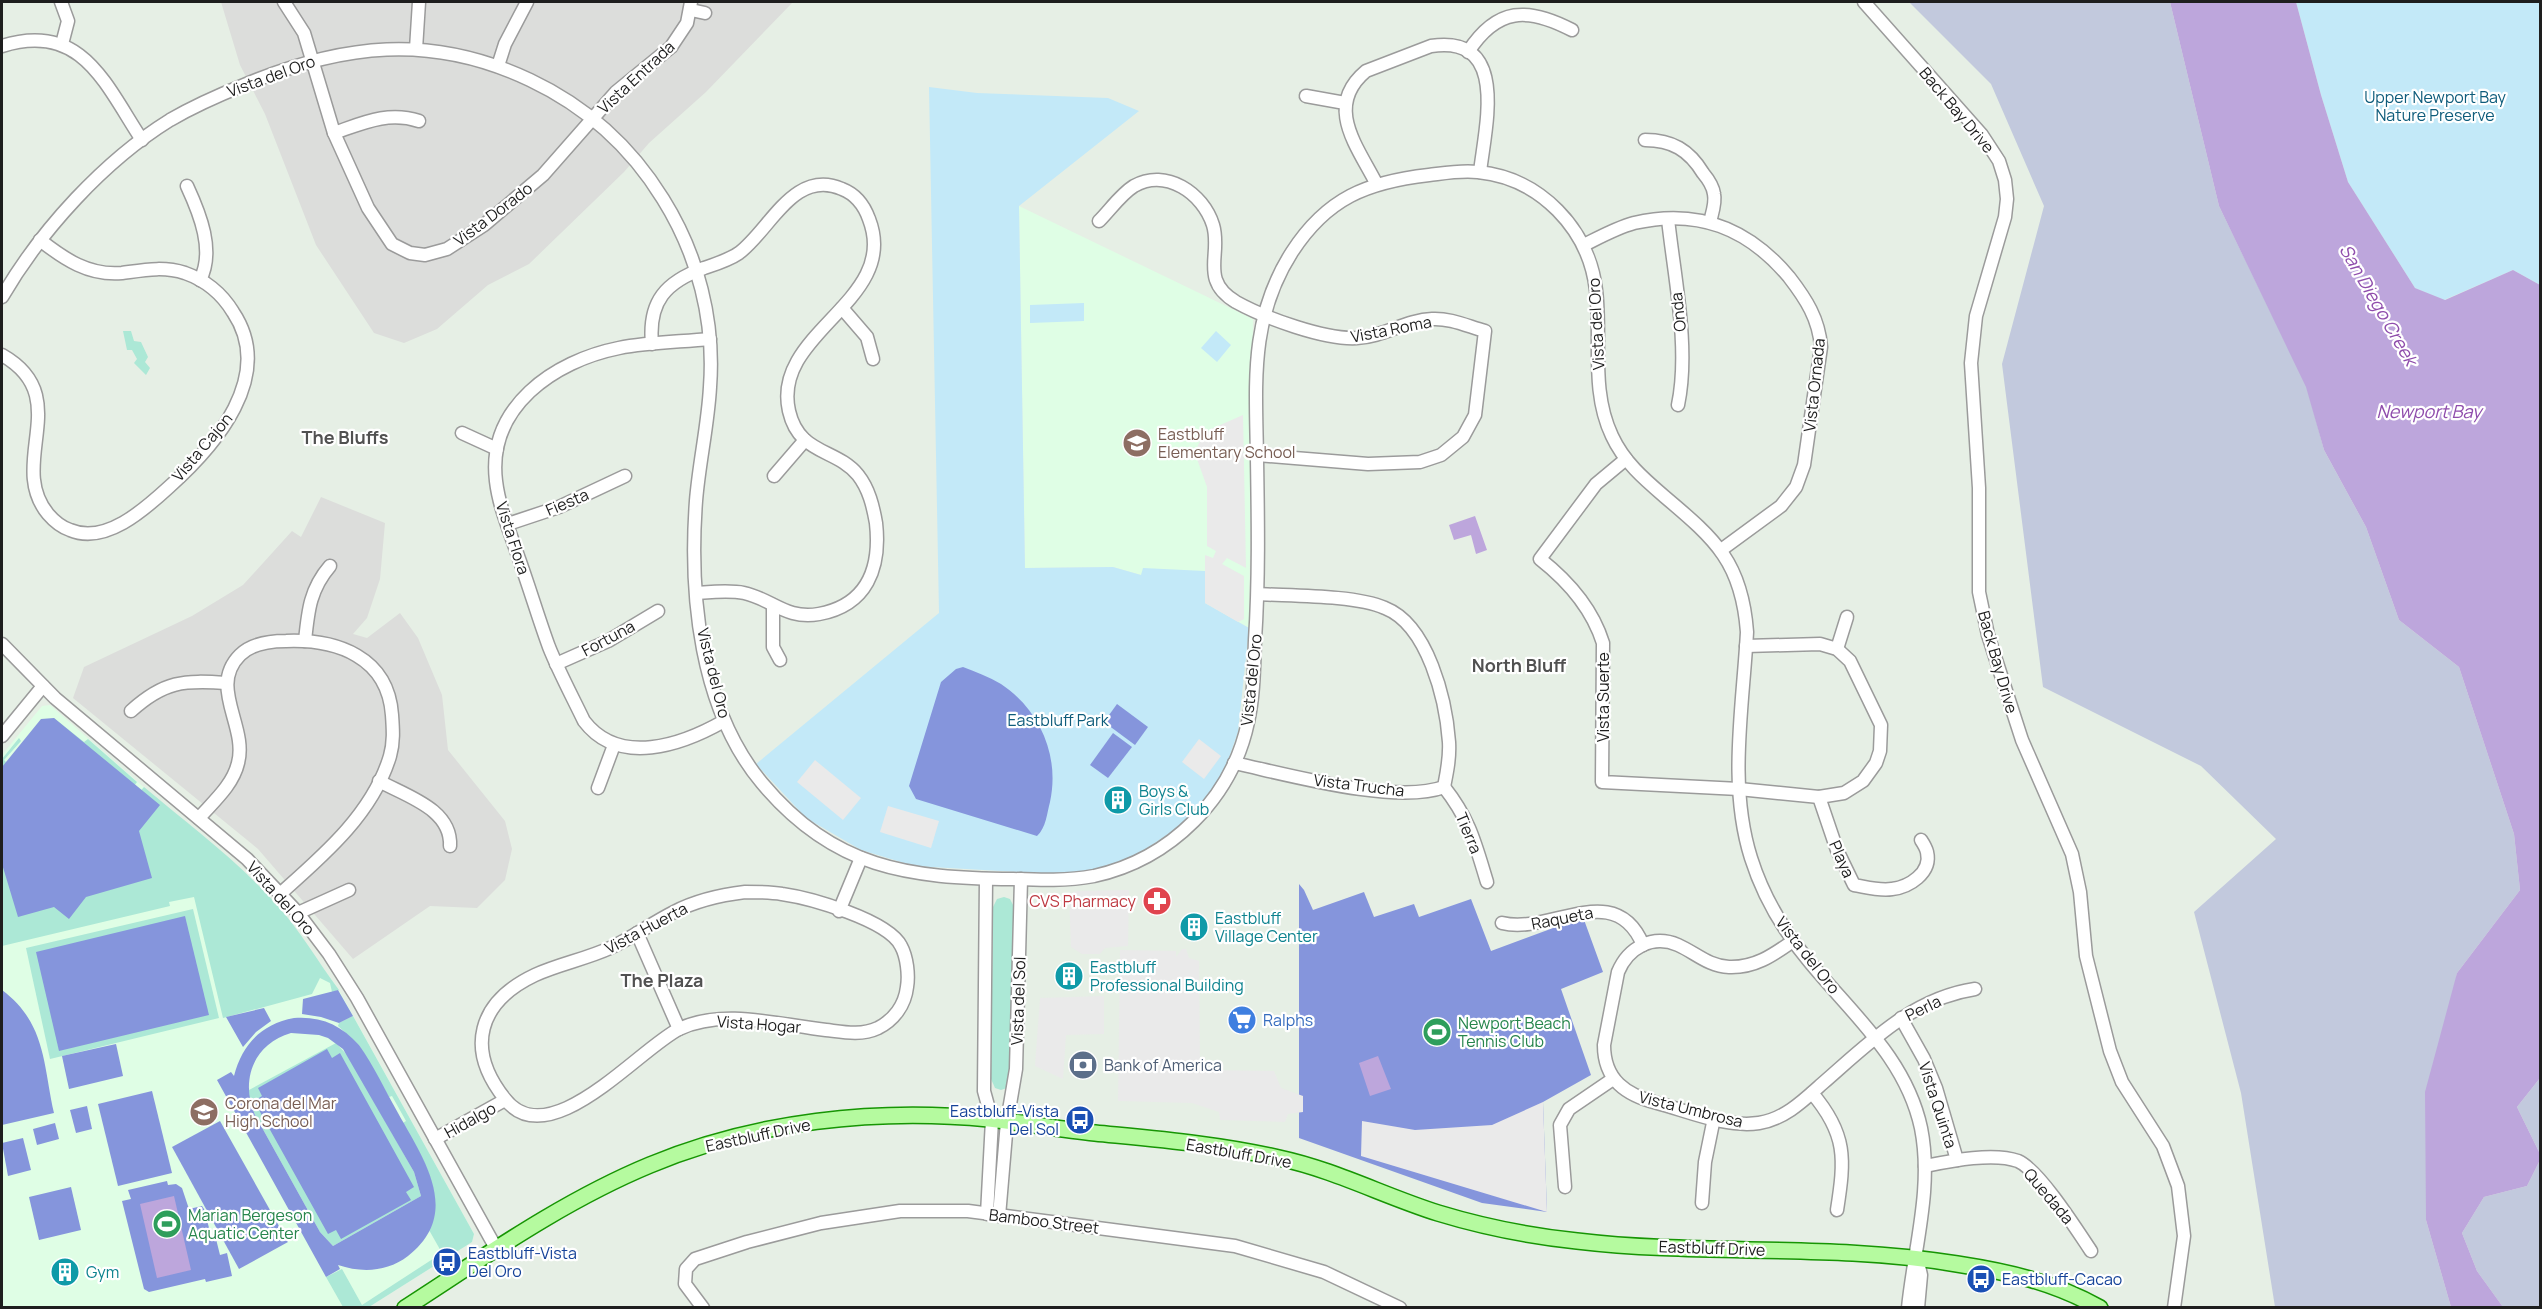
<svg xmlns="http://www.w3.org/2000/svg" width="2542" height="1309" font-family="Manrope,sans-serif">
  <rect width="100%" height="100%" fill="#e6efe5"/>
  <g fill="#dcdddb">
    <path d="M221 2H793L706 92 649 143 624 172 529 264 488 285 437 329 404 343 374 333 316 245 265 114 240 65Z"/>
    <path d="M321 497 385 523 380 579 367 618 353 634 367 638 400 613 418 638 442 695 448 750 505 821 512 849 505 880 477 908 430 906 353 959 258 849 73 698 84 667 192 616 243 585 292 531 301 537Z"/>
  </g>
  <g fill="#dffee5">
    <path d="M1019 206 1253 319 1249 628 1205 603V572L1141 575 1113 567 1025 568Z"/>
    <path d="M50 705 277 904 339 990 474 1234 472 1242 369 1307 2 1308V755L42 706Z"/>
  </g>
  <g fill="#ace8d6">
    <path d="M123 331H131L134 341 141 342 148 357 145 362 150 368 146 375 134 363 137 359 132 350H127Z"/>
    <path d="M54 718 84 742 88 739 137 782 131 790 137 795 144 787C188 824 237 860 276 904 300 930 318 962 339 990L332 992 330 983 320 978 312 994 223 1018 194 897 169 902 170 906 2 946V759L19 738 21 741 4 760 6 762 55 730Z"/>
    <path d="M1004 897 1010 899 1014 907 1011 1079 1007 1088 1001 1090 995 1088 991 1079 993 907 997 899Z"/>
    <path d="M193 909 219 1018 50 1059 26 948Z"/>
    <path d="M353 1016 474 1234 472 1242 369 1307H343L326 1277 342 1269 362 1305 442 1253 429 1230C445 1189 422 1158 403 1123L406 1121 392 1096 389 1097 359 1045 338 1026 339 1023Z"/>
    <path d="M336 1043 349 1057 414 1172 421 1196 333 1246 320 1232 255 1115 249 1099V1090Z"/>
  </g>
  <g fill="#c2c9dd">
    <path d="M1909 2H2170L2219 206 2307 387 2324 450 2366 527 2399 620 2459 667 2514 834 2520 890 2457 973 2426 1220 2451 1307H2275L2241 1093 2194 912 2276 839 2201 766 2043 687 2002 364 2044 206 1991 84Z"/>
    <path d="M2540 1078V1154L2517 1107Z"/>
    <path d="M2540 1160V1307H2503L2477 1271 2462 1233 2484 1197 2527 1186Z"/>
  </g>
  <g fill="#c3e9f8">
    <path d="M2296 2H2540V285L2513 270 2444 300 2415 288 2348 182 2321 95Z"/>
    <path d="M929 87 977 93 1108 98 1139 111 1019 206 1025 568 1113 567 1141 575 1143 568 1205 571V603L1249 628 1238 732 1225 769 1207 799 1179 827 1141 852 1101 870 1054 874 914 866 861 850 806 818 756 764 939 613Z"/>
    <path d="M1084 303V321L1030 323V305Z"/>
    <path d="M1216 331 1231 345 1217 362 1201 348Z"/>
  </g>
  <g fill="#8595dc" fill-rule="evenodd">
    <path d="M963 667C976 672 989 677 1001 684 1040 710 1060 756 1050 802 1047 813 1046 828 1037 836L916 799 909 786 941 682 956 669Z"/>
    <path d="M1117 704 1148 727 1135 745 1104 722Z"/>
    <path d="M54 718 160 805 139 831 152 878 86 897 69 919 54 907 18 917 2 864V767L41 719Z"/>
    <path d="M1113 733 1132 747 1108 778 1090 765Z"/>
    <path d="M1299 884 1304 890 1313 910 1364 892 1374 917 1414 904 1419 917 1471 899 1491 951 1583 917 1603 972 1561 989 1591 1075 1543 1102 1547 1212 1482 1203 1299 1138Z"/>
    <path d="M185 916 209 1015 59 1051 36 952Z"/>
    <path d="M2 990C46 1023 43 1064 54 1113L2 1125Z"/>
    <path d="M338 990 353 1016 339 1023 321 1017 302 1014 303 999Z"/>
    <path d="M264 1008 271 1021 256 1032 243 1047 226 1017Z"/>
    <path d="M294 1018C321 1016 341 1025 359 1045 374 1066 385 1090 398 1113 423 1158 463 1213 408 1256 387 1272 362 1273 338 1265L340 1269 326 1277 217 1080 231 1072 234 1076C242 1045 261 1024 294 1018ZM291 1033 319 1035 328 1038 343 1049 414 1172 421 1196 333 1246 320 1232 255 1115C240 1081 253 1044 291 1033Z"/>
    <path d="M116 1044 123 1076 69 1089 62 1056Z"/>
    <path d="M327 1049 332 1058 340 1053 414 1187 406 1192 411 1200 341 1239 336 1230 328 1234 254 1101 262 1096 258 1088Z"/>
    <path d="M152 1091 172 1173 118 1186 98 1104Z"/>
    <path d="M87 1106 92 1129 76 1133 70 1110Z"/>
    <path d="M220 1121 288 1242 239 1269 172 1147Z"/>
    <path d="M55 1123 59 1139 37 1145 33 1129Z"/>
    <path d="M23 1138 31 1170 8 1176 2 1143Z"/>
    <path d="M167 1181 168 1185 176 1184 182 1188 189 1209 202 1206 204 1209 212 1239H216L220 1255 227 1253 232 1276 206 1282 205 1279 149 1292 144 1289 122 1201 131 1199 128 1190Z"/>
    <path d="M71 1187 81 1230 39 1240 29 1197Z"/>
  </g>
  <g fill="#eaeaea">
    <path d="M1243 415 1246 568 1227 558 1222 564 1244 576V619L1238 622 1205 603V555L1213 558 1216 551 1207 546V487L1196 456 1198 445 1203 436 1211 429Z"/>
    <path d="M1199 739 1221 756 1204 779 1182 762Z"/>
    <path d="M815 760 861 798 843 820 797 782Z"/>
    <path d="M888 806 939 821 931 848 880 832Z"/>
    <path d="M1129 890 1128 946 1105 948 1100 954H1082L1071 947 1069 894 1077 891Z"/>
    <path d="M1182 949H1186L1189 958 1199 961 1200 1070 1274 1071 1281 1088 1303 1096V1112L1288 1114 1285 1122 1220 1120 1219 1112 1192 1103 1118 1101 1120 950 1176 951V957Z"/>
    <path d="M1104 996V1034L1066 1035 1063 1079 1035 1066 1040 998Z"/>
    <path d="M1543 1102 1547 1212 1361 1156 1362 1121 1415 1130 1492 1125Z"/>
  </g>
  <g fill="#bda6dc">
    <path d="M2170 2H2296L2321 95 2348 182 2415 288 2445 300 2513 270 2540 285V1078L2517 1107 2540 1154V1160L2527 1186 2484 1197 2462 1233 2477 1271 2503 1307H2451L2426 1220 2425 1092 2457 973 2520 890 2514 834 2459 667 2399 620 2366 527 2324 450 2306 387 2219 206Z"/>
    <path d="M1475 516 1487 550 1476 554 1471 535 1454 540 1449 525Z"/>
    <path d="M1378 1056 1391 1089 1370 1096 1359 1063Z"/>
    <path d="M174 1196 191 1270 157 1278 140 1204Z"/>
  </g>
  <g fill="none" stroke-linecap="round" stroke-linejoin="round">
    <g stroke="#9b9b9b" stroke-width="15">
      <g id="minor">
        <path d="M61 2 68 21 62 44"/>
        <path d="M284 2 304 33 334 133 368 208 392 244 410 253 425 255 447 249 484 225 543 175 616 92 671 47 687 23 691 2"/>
        <path d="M1864 2 1982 135 1999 161 2005 180 2007 199 2005 217 1976 316 1971 363 1979 488V592L1988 635 2022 740 2072 854 2080 892 2086 956 2110 1051 2122 1082 2163 1146 2178 1186 2184 1236 2174 1308"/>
        <path d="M691 10 705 13"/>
        <path d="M2 46C82 21 105 84 142 140"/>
        <path d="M416 49 419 2"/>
        <path d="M1468 52C1497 7 1528 7 1572 30"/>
        <path d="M498 66 505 44 527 2"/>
        <path d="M1306 96 1345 103"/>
        <path d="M334 133C363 123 388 111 419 121"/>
        <path d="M1645 140C1672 140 1689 150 1703 173 1708 179 1713 186 1714 194 1716 203 1712 213 1710 222"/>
        <path d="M1376 183C1357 146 1324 106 1366 71L1431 46C1510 34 1485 127 1480 172"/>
        <path d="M187 186C200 214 215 251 200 280"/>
        <path d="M1668 219C1674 276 1690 348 1678 405"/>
        <path d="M1099 221C1110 210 1121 194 1134 186 1166 168 1203 193 1213 225 1222 254 1199 280 1236 302 1265 318 1325 340 1357 338 1383 337 1406 320 1432 319 1450 318 1467 326 1485 331L1475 415 1463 437 1441 455 1420 462 1368 464 1257 455"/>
        <path d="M1584 245C1600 237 1616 228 1634 223 1698 208 1748 228 1789 277 1806 299 1819 319 1821 347L1804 465 1796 487 1781 506 1721 550"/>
        <path d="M2 297C41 230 104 161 170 120 194 106 219 95 244 85 342 44 431 33 530 80 585 106 631 147 663 199 698 255 715 321 710 387 708 425 699 463 696 501 689 595 700 709 762 783 834 869 908 878 1013 879 1040 880 1067 881 1094 876 1171 859 1232 798 1248 722 1254 695 1254 667 1255 640 1259 580 1258 519 1257 459 1256 384 1249 319 1292 252 1327 198 1367 182 1429 175 1445 173 1461 170 1478 172 1540 178 1589 229 1596 290 1602 339 1590 390 1612 436 1624 462 1644 479 1665 497 1716 540 1742 563 1747 632 1743 707 1728 785 1751 858 1763 896 1783 930 1808 960 1851 1013 1906 1058 1921 1128 1933 1188 1914 1248 1908 1308"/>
        <path d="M842 308 867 337 873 359"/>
        <path d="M710 339C680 342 649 342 619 348 554 361 487 407 496 481 499 507 510 532 518 556 529 586 538 617 549 647 559 672 572 696 584 721 619 767 682 745 724 721"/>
        <path d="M652 344C648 301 666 282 704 268 716 264 729 260 739 253 770 230 794 168 842 189 855 194 864 205 869 219 901 301 771 332 789 411 799 455 836 448 858 475 869 489 873 506 876 523 881 568 867 605 819 614 786 620 772 599 744 593 729 590 712 592 697 593"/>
        <path d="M2 355C76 397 6 463 48 514 54 521 61 527 70 530 105 545 144 510 169 487 215 446 276 376 233 312 222 294 205 280 185 273 163 266 144 270 122 273 89 276 64 259 40 240"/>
        <path d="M462 433 497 449"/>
        <path d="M1626 459 1596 484 1540 559C1568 581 1592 608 1603 643L1602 782 1739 789 1819 797 1844 793 1863 781 1876 763 1880 751 1881 725 1850 661 1837 649 1820 644 1746 646"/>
        <path d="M774 476 805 440"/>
        <path d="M508 524 559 507 625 476"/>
        <path d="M773 607V647L780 660"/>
        <path d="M305 641C308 611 310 589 330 566"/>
        <path d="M2 644 55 698 247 859 298 913 329 954 357 998 497 1250"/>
        <path d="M1837 649 1847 617"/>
        <path d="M556 664 608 641 658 611"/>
        <path d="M131 711C164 681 184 680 226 683"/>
        <path d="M2 736 43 686"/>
        <path d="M1234 763C1286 774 1395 805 1444 787 1447 772 1450 758 1449 742 1446 700 1428 625 1385 608 1355 595 1292 596 1258 594"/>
        <path d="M379 781C406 796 452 809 450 846"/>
        <path d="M1444 787C1470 820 1475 843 1487 882"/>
        <path d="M598 788 614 745"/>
        <path d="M1819 797 1837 850 1854 885C1866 887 1879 891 1892 889 1909 887 1932 873 1927 852 1926 848 1923 843 1921 840"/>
        <path d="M199 818C213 802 233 785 238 763 248 726 208 687 240 655 252 643 270 641 286 641 337 639 388 657 392 715 393 729 394 742 390 756 373 813 324 855 281 893"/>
        <path d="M986 879 984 1091 992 1120 987 1214"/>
        <path d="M745 892C757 892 770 892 782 894 810 898 888 920 901 946 907 957 909 975 907 987 905 1005 894 1020 878 1028 861 1036 843 1032 826 1030 780 1025 723 1008 679 1029 639 1049 549 1156 505 1099 465 1049 478 1002 535 975 559 964 586 959 610 948 632 938 652 923 674 912 697 900 720 895 745 892Z"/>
        <path d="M839 911 861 858"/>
        <path d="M298 913 349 890"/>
        <path d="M1502 923C1551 935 1615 878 1643 945"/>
        <path d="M637 933 679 1029"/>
        <path d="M1793 941C1773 955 1755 968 1729 967 1708 966 1696 953 1678 945 1652 934 1628 948 1618 972L1604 1045C1604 1080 1626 1095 1657 1103 1688 1111 1726 1128 1759 1123 1785 1119 1804 1100 1823 1083 1869 1043 1913 998 1975 989"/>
        <path d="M1901 1018 1924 1059 1936 1088 1957 1160"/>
        <path d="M1812 1093C1847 1134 1845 1159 1837 1210"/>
        <path d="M435 1139 505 1100"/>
        <path d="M1925 1166C1950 1161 1993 1152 2018 1161 2039 1170 2077 1230 2091 1251"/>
        <path d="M1565 1187 1560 1125 1569 1109 1613 1079"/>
        <path d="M1702 1203 1705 1162 1714 1118"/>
        <path d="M999 1216 1007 1122 1016 1069 1021 879"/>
        <path d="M1917 1258 1921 1275 1918 1308"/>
        <path d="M703 1308 685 1284 686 1269 695 1259 747 1242 821 1223 900 1211H968L1235 1246 1324 1272 1400 1308"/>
      </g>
    </g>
    <g stroke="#179504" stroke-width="18">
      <path id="major" d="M405 1308C484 1257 563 1201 650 1165 755 1121 876 1108 989 1119 1024 1123 1059 1129 1095 1133 1156 1139 1219 1144 1279 1158 1335 1170 1384 1196 1438 1213 1484 1227 1529 1236 1577 1241 1703 1256 1831 1243 1957 1264 2009 1272 2053 1282 2100 1308"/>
    </g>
    <use href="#minor" stroke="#fff" stroke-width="12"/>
    <use href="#major" stroke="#b5fa9f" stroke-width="15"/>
  </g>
  <defs>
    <g id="school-disc" transform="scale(1.5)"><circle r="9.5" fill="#8d6e63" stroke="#fff"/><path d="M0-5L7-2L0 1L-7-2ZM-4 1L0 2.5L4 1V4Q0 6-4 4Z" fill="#fff"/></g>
    <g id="building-disc" transform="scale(1.5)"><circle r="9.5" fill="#0f9aa8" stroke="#fff"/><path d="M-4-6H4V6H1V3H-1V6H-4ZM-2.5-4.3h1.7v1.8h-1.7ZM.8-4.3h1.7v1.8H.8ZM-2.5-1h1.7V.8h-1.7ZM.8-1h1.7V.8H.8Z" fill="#fff"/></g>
    <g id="pharmacy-disc" transform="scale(1.5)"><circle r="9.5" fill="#e0444e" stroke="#fff"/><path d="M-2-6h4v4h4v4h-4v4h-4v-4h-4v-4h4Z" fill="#fff"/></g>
    <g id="supermarket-disc" transform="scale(1.5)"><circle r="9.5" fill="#3f7fe0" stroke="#fff"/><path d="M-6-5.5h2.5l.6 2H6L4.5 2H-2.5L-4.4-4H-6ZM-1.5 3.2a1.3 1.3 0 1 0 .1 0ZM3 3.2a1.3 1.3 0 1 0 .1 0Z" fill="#fff"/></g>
    <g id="stadium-disc" transform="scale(1.5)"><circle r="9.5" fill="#2e9e5b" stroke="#fff"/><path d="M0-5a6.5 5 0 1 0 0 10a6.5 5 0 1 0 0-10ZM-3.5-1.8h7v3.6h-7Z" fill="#fff"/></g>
    <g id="bank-disc" transform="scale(1.5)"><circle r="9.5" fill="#5c6f8a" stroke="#fff"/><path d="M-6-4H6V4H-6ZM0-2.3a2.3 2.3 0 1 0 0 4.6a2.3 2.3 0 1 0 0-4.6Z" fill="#fff"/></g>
    <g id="bus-disc" transform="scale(1.5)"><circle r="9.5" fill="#1a4fb4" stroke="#fff"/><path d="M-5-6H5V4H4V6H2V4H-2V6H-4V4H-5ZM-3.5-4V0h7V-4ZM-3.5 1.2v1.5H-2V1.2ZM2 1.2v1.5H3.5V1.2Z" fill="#fff"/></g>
  </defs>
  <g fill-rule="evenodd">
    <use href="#school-disc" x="1137" y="443"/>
    <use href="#building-disc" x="1118" y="800"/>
    <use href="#pharmacy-disc" x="1157" y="901"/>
    <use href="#building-disc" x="1194" y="927"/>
    <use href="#building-disc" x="1069" y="976"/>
    <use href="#supermarket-disc" x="1242" y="1020"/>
    <use href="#stadium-disc" x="1437" y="1032"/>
    <use href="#bank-disc" x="1083" y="1065"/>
    <use href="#school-disc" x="204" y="1112"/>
    <use href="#bus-disc" x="1080" y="1120"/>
    <use href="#stadium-disc" x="167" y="1224"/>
    <use href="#bus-disc" x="447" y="1262"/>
    <use href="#building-disc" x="65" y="1272"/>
    <use href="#bus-disc" x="1981" y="1279"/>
  </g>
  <g text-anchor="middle" stroke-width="4.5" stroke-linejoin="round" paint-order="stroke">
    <g font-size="16" fill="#1e1e1e" stroke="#fff">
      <text transform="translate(271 76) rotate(-20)" y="6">Vista del Oro</text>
      <text transform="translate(636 77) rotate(-43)" y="6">Vista Entrada</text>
      <text transform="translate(1957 110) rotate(50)" y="6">Back Bay Drive</text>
      <text transform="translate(493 214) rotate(-37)" y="6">Vista Dorado</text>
      <text transform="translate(1678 312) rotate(-96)" y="6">Onda</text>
      <text transform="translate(1596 324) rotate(-93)" y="6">Vista del Oro</text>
      <text transform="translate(1391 329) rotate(-11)" y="6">Vista Roma</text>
      <text transform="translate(1814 385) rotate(-84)" y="6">Vista Ornada</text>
      <text transform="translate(202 447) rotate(-50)" y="6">Vista Cajon</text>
      <text transform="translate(567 502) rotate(-23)" y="6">Fiesta</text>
      <text transform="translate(513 538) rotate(72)" y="6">Vista Flora</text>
      <text transform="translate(608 638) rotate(-28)" y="6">Fortuna</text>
      <text transform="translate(1998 662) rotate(74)" y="6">Back Bay Drive</text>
      <text transform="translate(714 673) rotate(76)" y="6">Vista del Oro</text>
      <text transform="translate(1251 680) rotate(-84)" y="6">Vista del Oro</text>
      <text transform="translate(1603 697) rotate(-90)" y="6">Vista Suerte</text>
      <text transform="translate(1359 785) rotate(7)" y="6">Vista Trucha</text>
      <text transform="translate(1469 833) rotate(67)" y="6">Tierra</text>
      <text transform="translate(1842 859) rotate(66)" y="6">Playa</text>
      <text transform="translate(281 898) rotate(48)" y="6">Vista del Oro</text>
      <text transform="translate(1562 918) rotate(-11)" y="6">Raqueta</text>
      <text transform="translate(646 928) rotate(-28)" y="6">Vista Huerta</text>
      <text transform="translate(1808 955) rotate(52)" y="6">Vista del Oro</text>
      <text transform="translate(1018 1001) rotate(-88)" y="6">Vista del Sol</text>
      <text transform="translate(1923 1008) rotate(-26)" y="6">Perla</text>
      <text transform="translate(759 1024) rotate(4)" y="6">Vista Hogar</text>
      <text transform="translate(1938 1105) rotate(72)" y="6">Vista Quinta</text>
      <text transform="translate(1691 1109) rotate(14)" y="6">Vista Umbrosa</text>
      <text transform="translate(470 1120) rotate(-29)" y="6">Hidalgo</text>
      <text transform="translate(758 1135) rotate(-12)" y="6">Eastbluff Drive</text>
      <text transform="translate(1239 1153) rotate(10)" y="6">Eastbluff Drive</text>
      <text transform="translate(2049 1196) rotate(50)" y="6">Quedada</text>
      <text transform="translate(1044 1221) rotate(7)" y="6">Bamboo Street</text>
      <text transform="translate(1712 1248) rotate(2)" y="6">Eastbluff Drive</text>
    </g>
    <g font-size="16" fill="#0e5c7b" stroke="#fff">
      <text x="2435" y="103">Upper Newport Bay<tspan x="2435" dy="18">Nature Preserve</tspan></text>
      <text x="1058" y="726">Eastbluff Park</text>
    </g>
    <g font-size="16" fill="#785e54" stroke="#fff" text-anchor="start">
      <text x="1158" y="440">Eastbluff<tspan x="1158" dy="18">Elementary School</tspan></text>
      <text x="225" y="1109">Corona del Mar<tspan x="225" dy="18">High School</tspan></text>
    </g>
    <g font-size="16" fill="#0d838f" stroke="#fff" text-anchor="start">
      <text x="1139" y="797">Boys &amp;<tspan x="1139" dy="18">Girls Club</tspan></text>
      <text x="1215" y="924">Eastbluff<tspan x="1215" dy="18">Village Center</tspan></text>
      <text x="1090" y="973">Eastbluff<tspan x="1090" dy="18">Professional Building</tspan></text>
      <text x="86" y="1278">Gym</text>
    </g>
    <g font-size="16" fill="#be3a42" stroke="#fff" text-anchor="end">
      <text x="1136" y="907">CVS Pharmacy</text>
    </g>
    <g font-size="16" fill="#366cbe" stroke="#fff" text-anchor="start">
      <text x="1263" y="1026">Ralphs</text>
    </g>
    <g font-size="16" fill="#27864d" stroke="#fff" text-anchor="start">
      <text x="1458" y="1029">Newport Beach<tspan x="1458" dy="18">Tennis Club</tspan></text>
      <text x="188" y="1221">Marian Bergeson<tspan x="188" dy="18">Aquatic Center</tspan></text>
    </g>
    <g font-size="16" fill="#4e5e75" stroke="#fff" text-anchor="start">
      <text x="1104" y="1071">Bank of America</text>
    </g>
    <g font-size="16" fill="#164399" stroke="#fff" text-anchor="start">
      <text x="1059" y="1117" text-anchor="end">Eastbluff-Vista<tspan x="1059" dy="18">Del Sol</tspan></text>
      <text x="468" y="1259">Eastbluff-Vista<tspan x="468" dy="18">Del Oro</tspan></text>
      <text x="2002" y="1285">Eastbluff-Cacao</text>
    </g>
    <g font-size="18" font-style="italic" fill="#8f4dac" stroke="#fff">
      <text transform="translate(2378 305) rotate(60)" y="6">San Diego Creek</text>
      <text x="2429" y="418">Newport Bay</text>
    </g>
    <g font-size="18" font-weight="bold" fill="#515151" stroke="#fff">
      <text x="345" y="444">The Bluffs</text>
      <text x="1519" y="672">North Bluff</text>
      <text x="662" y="987">The Plaza</text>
    </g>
  </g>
  <rect width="2542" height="1309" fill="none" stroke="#1e1e1e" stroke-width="6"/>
</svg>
